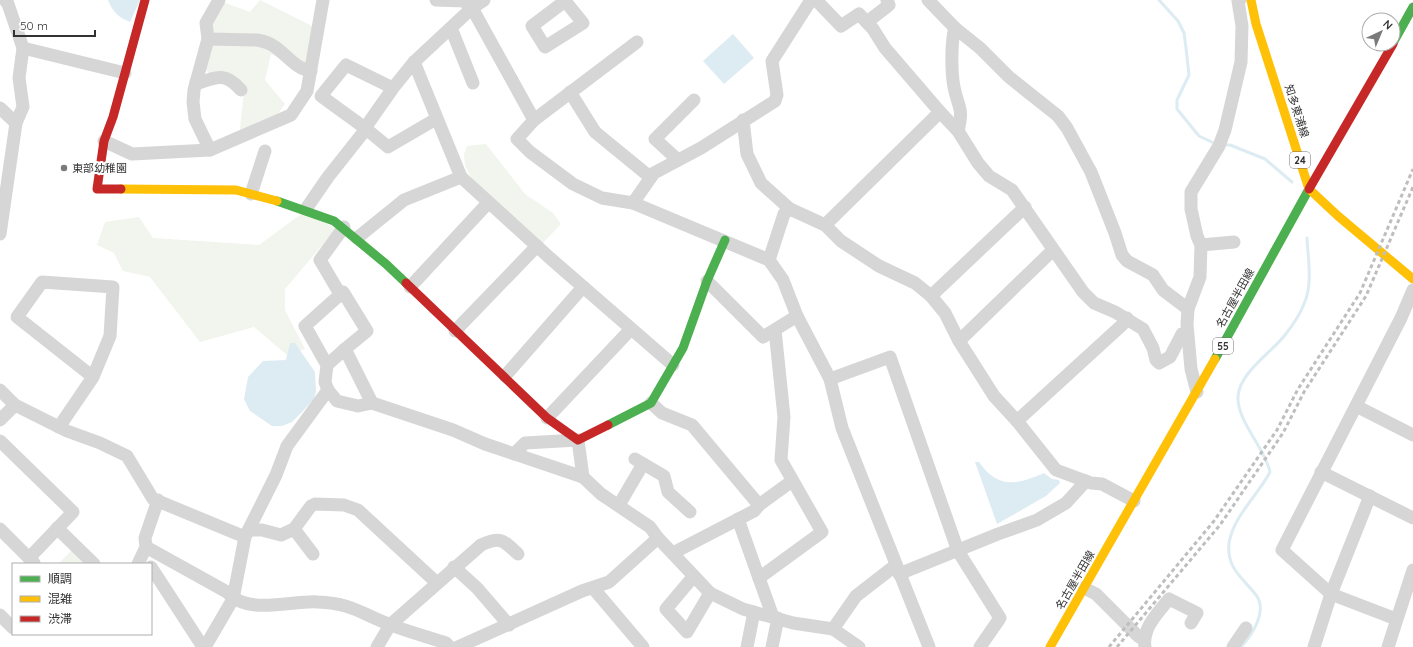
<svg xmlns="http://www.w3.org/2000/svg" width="1413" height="647" font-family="Quicksand,'Noto Sans JP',sans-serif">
  <rect width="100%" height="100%" fill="#fff"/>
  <g fill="#f1f5ed">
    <path d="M260 0 314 27 307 70 271 54 265 80 285 104 270 125 239 138 244 91 215 80 204 67 209 8 220 1 250 12Z"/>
    <path d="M486 144 525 194 553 213 561 224 543 243 476 188 465 165 464 154 467 146Z"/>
    <path d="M304 212 336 229 285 289V310L305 349 287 355 254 327 200 342 150 277 123 271 114 253 97 245 105 222 139 217 153 238 259 245Z"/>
    <path d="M76 546 94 564H58Z"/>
  </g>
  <g fill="#ddecf3">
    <path d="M108 0H140L130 22C119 18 112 11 108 0Z"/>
    <path d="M733 34 754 58 724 84 703 61Z"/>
    <path d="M290 343H295L315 372 316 392 314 399 302 412 292 422 282 426H272L250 411 244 399 248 377 263 361 286 360Z"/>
    <path d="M975 462H979C998 489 1017 485 1044 473L1052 479 1059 480 1060 483 1046 496 997 524Z"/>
  </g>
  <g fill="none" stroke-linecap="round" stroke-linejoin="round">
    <g stroke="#ddecf3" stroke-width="3">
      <path d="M1159 0 1178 21 1184 33 1186 48 1189 75 1177 100V109L1199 136 1216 144"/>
      <path d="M1223 145H1230L1265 159 1292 182"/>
      <path d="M1241 647C1252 635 1268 611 1256 595 1243 578 1226 568 1229 543 1233 517 1258 495 1270 472 1265 448 1237 421 1238 397 1239 373 1271 353 1285 335 1292 326 1300 315 1304 304 1313 284 1308 259 1307 238"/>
    </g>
    <g stroke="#d6d6d6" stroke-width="13">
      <path d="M436 0 464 1 472 8 534 120"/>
      <path d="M565 0V1L583 23 545 47 532 26 565 1"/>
      <path d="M816 0 841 26 859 14 873 29 885 48 940 112 958 131 978 163 989 176 1012 190 1083 292 1094 303 1115 312 1143 329 1153 348 1156 360 1159 363 1170 357 1182 334H1187"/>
      <path d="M928 0 955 28 980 48 1009 77 1058 116 1067 128 1091 172 1115 233 1122 255 1127 261 1153 275 1163 290 1188 309"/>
      <path d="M867 22 889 5 887 0"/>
      <path d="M451 28 473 83"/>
      <path d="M955 28C951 41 951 72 954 87 958 108 964 107 958 131"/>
      <path d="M208 39 257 40C263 41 270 43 275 47 286 54 297 70 311 71"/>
      <path d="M637 42 534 120 517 139 530 152 573 184 602 198 633 203 769 260 783 280 797 316 830 379 842 428 929 647"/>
      <path d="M23 48 125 73"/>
      <path d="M414 62 472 8 484 0"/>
      <path d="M196 82 199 83C218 76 226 73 241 90"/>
      <path d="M393 88 346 65 321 96 365 128 393 88 414 62 461 177"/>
      <path d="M570 92 595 132 650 177"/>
      <path d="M0 108 16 123"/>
      <path d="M743 120 747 154 761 183 790 209"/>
      <path d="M365 128 388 147 436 119"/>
      <path d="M104 141 132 154 210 150 195 119 193 102 194 90 208 39 206 23 219 0"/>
      <path d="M210 150 291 115 307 91 323 0"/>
      <path d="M678 160 655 139 694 100"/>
      <path d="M251 194 265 151"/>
      <path d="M633 203 654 173 701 148 775 101 777 95 772 61 811 0"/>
      <path d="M306 209 328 177 366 129"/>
      <path d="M825 225 940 112"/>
      <path d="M0 234 16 123 23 107 19 78 23 48 8 4 5 0"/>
      <path d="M357 238 404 200 461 177 551 259 673 365"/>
      <path d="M1201 245 1234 242"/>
      <path d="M769 260 784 214 790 209 825 225 841 241 879 266 915 283 931 296 945 313 959 341 994 396 1017 421 1056 470 1091 483 1102 484 1134 501"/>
      <path d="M707 281 763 337 797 316"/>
      <path d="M410 287 488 203"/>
      <path d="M340 294 320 260 344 227"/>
      <path d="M931 296 1025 207"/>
      <path d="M455 331 537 246"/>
      <path d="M959 341 1053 250"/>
      <path d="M327 365 345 349"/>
      <path d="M505 376 583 287"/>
      <path d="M830 379 890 357 958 551 1000 618 980 647"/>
      <path d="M0 390 15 405 67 431 100 443 127 456 153 499 245 537"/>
      <path d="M328 390 325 382 327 365 305 326 343 292 367 331 345 349 372 403"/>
      <path d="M1197 392 1191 369 1187 324 1188 309 1200 277 1201 245 1197 236 1191 209V192L1219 146 1225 130 1241 62 1242 26 1238 1 1240 0"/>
      <path d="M651 403 662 413 692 425 759 505 754 511 673 553"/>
      <path d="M1356 406 1413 435"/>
      <path d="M547 418 631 329"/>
      <path d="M0 420 15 405"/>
      <path d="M1017 421 1122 325 1127 318"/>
      <path d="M59 427 93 377 110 336 113 287 42 282 17 317 93 377"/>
      <path d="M0 441 73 512 29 558"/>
      <path d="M514 454 525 443 578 440 583 477"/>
      <path d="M635 459 664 476 668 492 690 512"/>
      <path d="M1321 472 1413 518"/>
      <path d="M619 505 643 464"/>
      <path d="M759 505 792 481"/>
      <path d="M738 519 759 578"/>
      <path d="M57 528 94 564"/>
      <path d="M0 529 34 563"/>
      <path d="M249 530H262L281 535 294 529"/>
      <path d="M146 547 227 592C248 616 291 600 318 602 351 603 362 614 391 625 409 632 428 637 446 643L450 647"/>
      <path d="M313 554 294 529 311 506 315 504 344 505 358 510 437 583"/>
      <path d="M138 564 146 547 145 538 158 500"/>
      <path d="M151 567 203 647"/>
      <path d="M454 567 477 588 509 625"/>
      <path d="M899 574 998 534 1037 520 1066 503 1086 481"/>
      <path d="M693 577 666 609 687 632 710 593"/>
      <path d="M593 588 643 647"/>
      <path d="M1084 588 1096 594 1139 637 1144 639"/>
      <path d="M0 615 13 628"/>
      <path d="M773 617 759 578 822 532 781 460 784 417 775 330"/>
      <path d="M1396 619 1331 594 1282 550 1401 318 1413 290"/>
      <path d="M833 629 856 596 896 565"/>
      <path d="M205 647 233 599 245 537 276 475 287 446 328 390 337 401 358 406 372 403 453 430 485 444 583 477 601 494 650 527 658 538 710 593 743 609 793 623 833 629 859 647"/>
      <path d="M377 647 390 625 481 545C501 536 503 540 518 554"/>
      <path d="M458 647 582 591 609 582 658 538"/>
      <path d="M747 647 754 612"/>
      <path d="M772 647 778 618"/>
      <path d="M1145 647C1142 628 1158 613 1169 599L1197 613 1191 623"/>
      <path d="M1233 647 1246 628"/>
      <path d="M1314 647 1331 594 1370 496"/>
      <path d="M1388 647 1413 570"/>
    </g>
    <g stroke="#4caf50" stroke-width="9">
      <path d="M1393 43 1413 7"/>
      <path d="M277 201 334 221 386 264 406 283"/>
      <path d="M1215 359 1309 189"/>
      <path d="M608 425 651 403 683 348 707 281 725 240"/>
    </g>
    <g stroke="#ffc107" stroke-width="9">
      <path d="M1251 0 1256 24 1309 189 1338 216 1413 279"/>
      <path d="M121 189 236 190 277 201"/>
      <path d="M1050 647 1215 359"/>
    </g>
    <g stroke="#c62828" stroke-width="9">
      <path d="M121 189H97L104 141 113 117 145 0"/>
      <path d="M1309 189 1393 44"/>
      <path d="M406 283 547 418 578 440 608 425"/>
    </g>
    <g stroke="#bebebe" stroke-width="3" stroke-dasharray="4 3" stroke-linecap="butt">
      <path d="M1109 647 1214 521 1277 430 1298 389 1360 293 1413 169"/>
      <path d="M1117 647 1220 525 1283 433 1304 392 1366 296 1413 187"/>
    </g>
  </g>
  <circle fill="#7a7a7a" stroke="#fff" stroke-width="1.5" cx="64" cy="168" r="4"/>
  <g text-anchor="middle" stroke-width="4" stroke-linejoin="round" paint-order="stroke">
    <g fill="#fff" stroke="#707070" stroke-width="1">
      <rect x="1290" y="152" width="20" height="16" rx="3"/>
      <rect x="1213" y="338" width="20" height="16" rx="3"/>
    </g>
    <g font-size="10" font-weight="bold" fill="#323232">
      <text x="1300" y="164">24</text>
      <text x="1223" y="350">55</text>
    </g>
    <g font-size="11" fill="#323232" stroke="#fff">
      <text transform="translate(1297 111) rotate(72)" y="4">知多東浦線</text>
      <text transform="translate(1235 298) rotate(-61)" y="4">名古屋半田線</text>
      <text transform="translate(1075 580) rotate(-60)" y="4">名古屋半田線</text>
    </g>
    <g font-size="11" fill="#323232" stroke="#fff" text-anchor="start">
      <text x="72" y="172">東部幼稚園</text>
    </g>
  </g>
  <rect x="12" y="563" width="140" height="72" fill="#ffffff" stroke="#adadad"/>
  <rect x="20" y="576" width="20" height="6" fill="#4caf50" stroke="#adadad"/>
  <text x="48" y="583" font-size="12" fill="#323232">順調</text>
  <rect x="20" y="596" width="20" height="6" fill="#ffc107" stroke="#adadad"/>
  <text x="48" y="603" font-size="12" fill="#323232">混雑</text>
  <rect x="20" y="616" width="20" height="6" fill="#c62828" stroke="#adadad"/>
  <text x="48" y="623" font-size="12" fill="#323232">渋滞</text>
  <g transform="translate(1381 32) rotate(44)"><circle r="19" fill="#ffffff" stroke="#adadad"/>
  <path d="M0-3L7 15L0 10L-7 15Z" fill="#7a7a7a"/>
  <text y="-6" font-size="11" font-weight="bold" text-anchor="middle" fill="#323232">N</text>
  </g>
  <path d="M14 30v6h81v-6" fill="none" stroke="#323232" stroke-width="2"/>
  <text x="20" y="30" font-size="12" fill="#323232" stroke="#ffffff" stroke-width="3" paint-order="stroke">50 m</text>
</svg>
